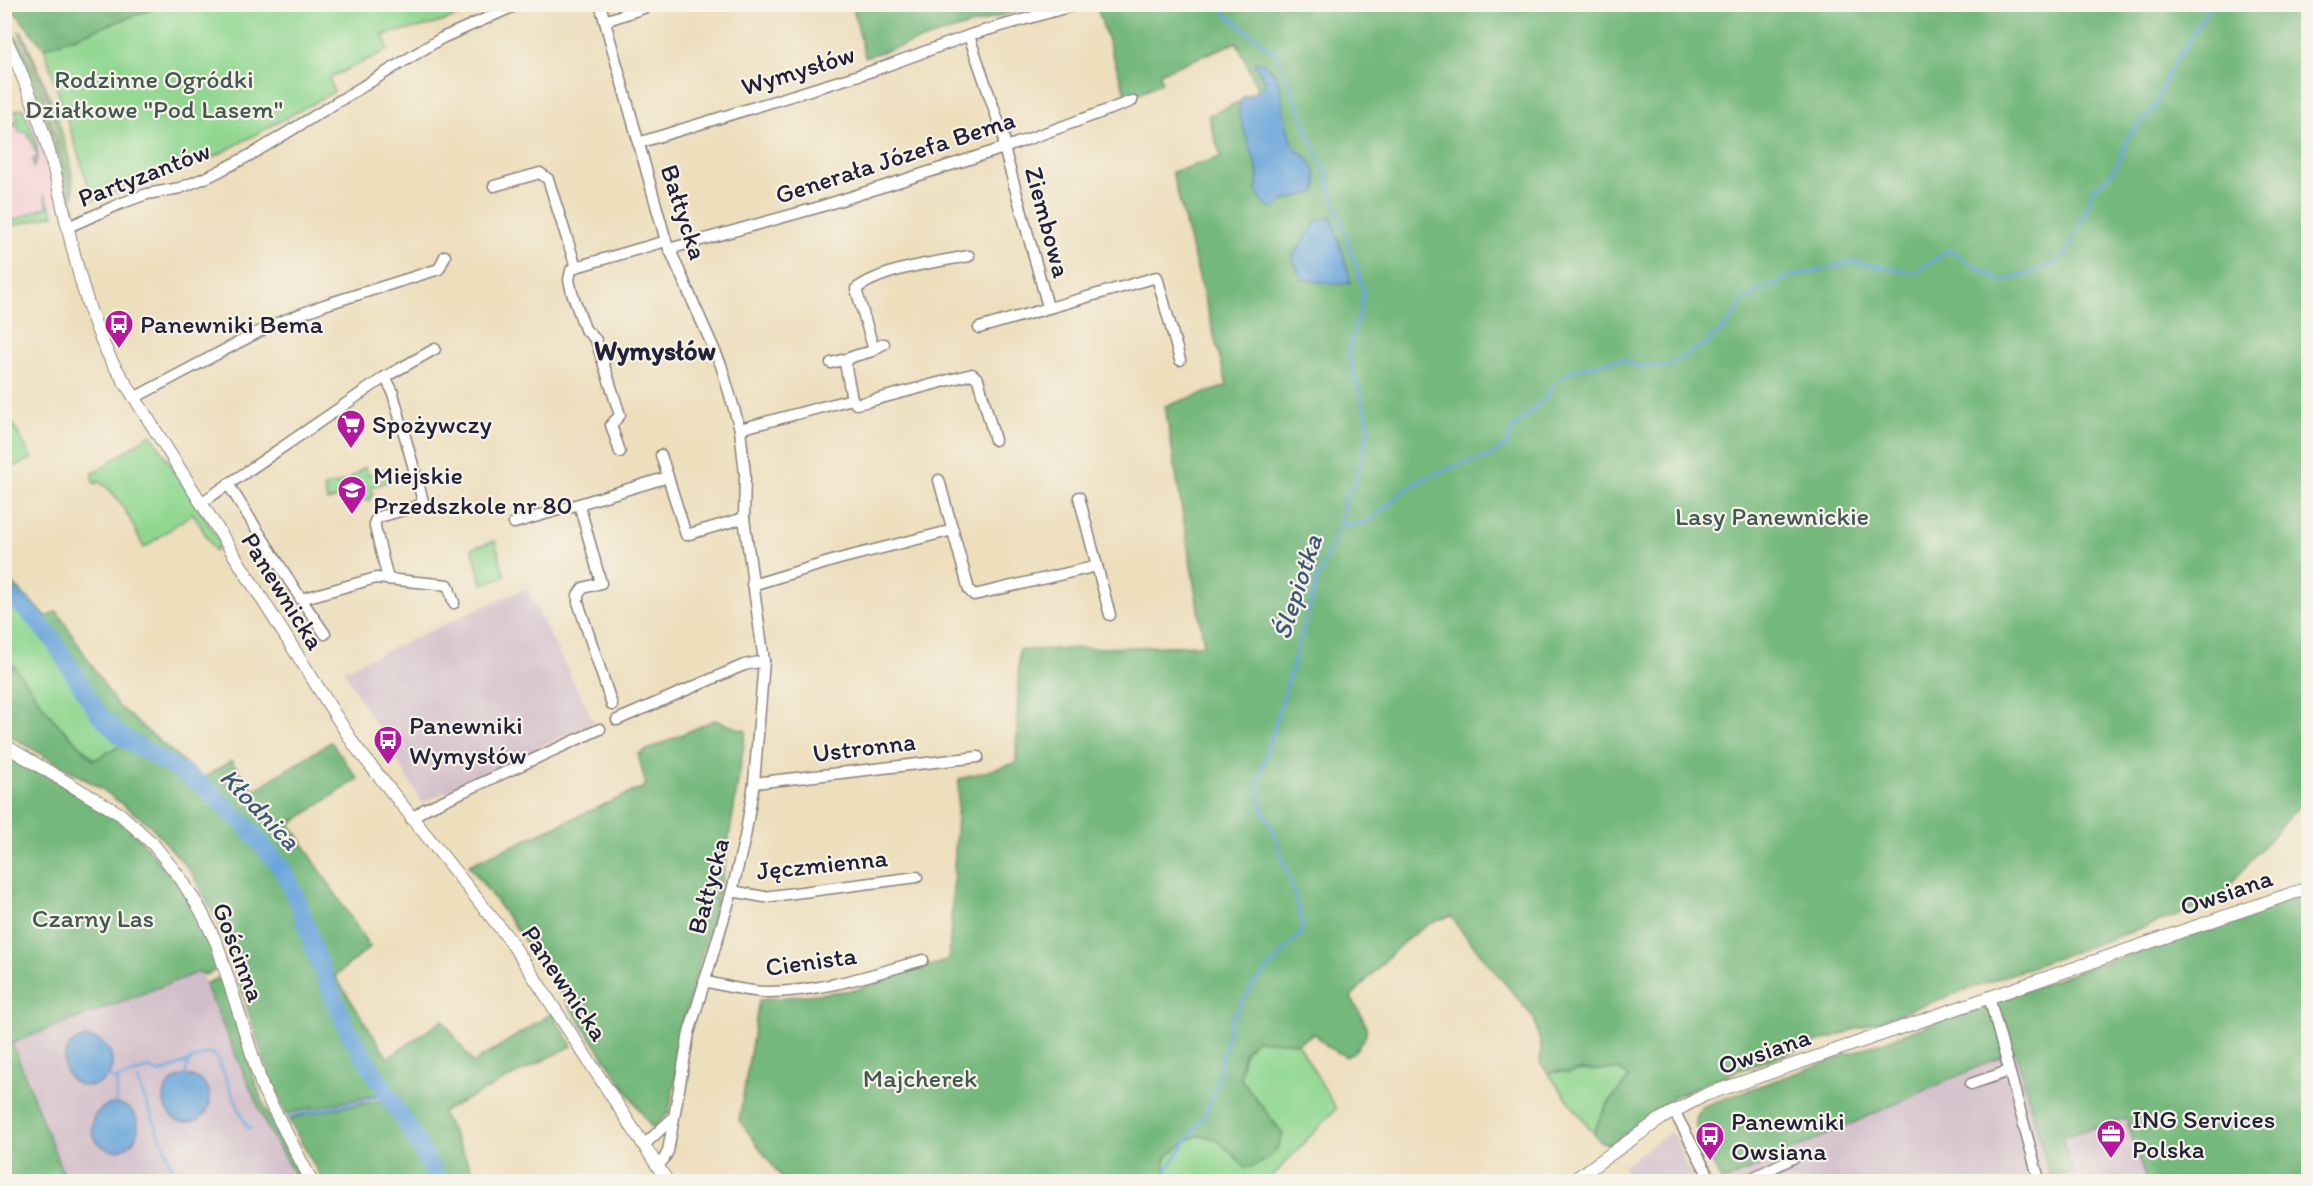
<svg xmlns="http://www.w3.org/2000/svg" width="2313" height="1186" font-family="Itim,sans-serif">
  <rect width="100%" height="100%" fill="#f7f3e8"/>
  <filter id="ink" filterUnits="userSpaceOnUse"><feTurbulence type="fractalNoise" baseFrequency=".0167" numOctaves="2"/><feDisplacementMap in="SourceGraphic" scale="12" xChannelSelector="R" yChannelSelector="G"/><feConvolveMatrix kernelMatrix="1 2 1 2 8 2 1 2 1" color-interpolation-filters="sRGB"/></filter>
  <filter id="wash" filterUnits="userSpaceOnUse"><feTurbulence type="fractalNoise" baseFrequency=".008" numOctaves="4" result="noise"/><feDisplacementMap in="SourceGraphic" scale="24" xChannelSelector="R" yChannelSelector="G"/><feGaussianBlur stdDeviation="1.35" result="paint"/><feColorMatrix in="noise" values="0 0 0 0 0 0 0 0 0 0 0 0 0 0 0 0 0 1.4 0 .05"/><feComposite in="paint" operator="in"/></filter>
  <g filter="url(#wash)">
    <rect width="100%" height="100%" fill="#eddebc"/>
    <path fill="#f6cfd6" d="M28 107 38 131 58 203 52 216 5 228V115Z"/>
    <g fill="#d1bdc9">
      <path d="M526 588 594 722 422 803 343 670Z"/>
      <path d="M200 972 267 1127 298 1181H66L12 1043Z"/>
      <path d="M2015 1050 2051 1178 2063 1138 2126 1117 2146 1181 1724 1182Z"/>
      <path d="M1670 1132 1677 1139 1686 1166 1696 1181H1631L1622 1166Z"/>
    </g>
    <g fill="#91d791" stroke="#5a7c66" stroke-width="1.5">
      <path d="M164 5V4L490 5 435 24 383 35 388 50 329 78 334 92 212 158 93 200 44 48Z"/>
      <path d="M19 31 22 33C44 81 72 144 74 197L57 128 41 80Z"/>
      <path d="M18 38 38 80 56 137 76 215C65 203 58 154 52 135 42 102 30 71 15 39Z"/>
      <path d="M23 108C29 123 44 152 34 167L33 159 38 157 27 132 20 133 17 125 9 128 8 125 18 120 15 111Z"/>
      <path d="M44 194 54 215 5 228V224L48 206Z"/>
      <path d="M5 409 32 459 5 470H4Z"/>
      <path d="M151 434 215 534 220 544 215 551 193 513 144 548C131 523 122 495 98 481L96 484 93 482 92 474Z"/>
      <path d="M365 467 368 475 384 470 387 482 371 487 373 493 370 500 365 501 348 495 327 501 324 487 346 481Z"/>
      <path d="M495 541 505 577 482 584 472 548Z"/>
      <path d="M4 596C60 632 72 706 125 743L95 760 53 719 14 666 5 661Z"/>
      <path d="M1256 1040 1298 1043 1336 1109 1268 1181 1163 1182 1166 1157C1174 1151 1184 1141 1194 1137 1215 1130 1233 1155 1245 1168 1267 1164 1276 1154 1283 1134L1241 1079 1242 1056Z"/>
      <path d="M1581 1070H1621L1629 1078C1614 1095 1599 1112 1594 1134L1548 1073Z"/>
    </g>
    <g fill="#74b87b" stroke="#4b6d5b" stroke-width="1.5">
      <path d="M852 4H1036V5L865 57Z"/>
      <path d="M9 5H164L44 48Z"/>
      <path d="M1096 5H2308V801L2292 813 2215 902 1723 1076 1675 1096 1610 1145 1600 1141 1594 1134C1599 1112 1615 1096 1629 1078L1621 1070H1581L1568 1073 1558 1071 1548 1073 1540 1063 1541 1046 1534 1018 1458 927 1452 916C1410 925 1380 967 1351 997 1355 1006 1364 1017 1366 1027 1369 1038 1355 1052 1346 1057L1328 1047 1314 1033 1298 1043 1256 1040C1241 1052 1242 1060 1241 1079L1283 1134C1276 1154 1267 1164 1245 1168 1233 1155 1215 1130 1194 1137 1184 1141 1174 1151 1166 1157L1163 1181H784L739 1120 759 1000 855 990 949 960 959 779 1016 763 1019 650 1204 645 1165 406 1227 386 1172 172 1221 157 1208 116 1259 93 1237 42 1160 73 1162 83 1127 98Z"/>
      <path d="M4 575 47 617 57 611 117 705 203 778 231 761 254 790 331 742 358 779 290 824 370 947 335 976 388 1058 443 1020 473 1063 552 1013 572 1046 442 1112 478 1181H444L354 1029 327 972 305 904 289 868 245 816 197 777 121 731 97 704 42 619 5 587Z"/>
      <path d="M5 661 14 666 53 719 94 760 125 743 199 786 245 830 278 871 293 901 313 957 345 1031 385 1096 376 1095 286 1114 268 1074 223 932 192 873 151 826 102 789 5 733Z"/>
      <path d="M714 720 746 731 723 876 675 1052 680 1055 669 1112 652 1128 526 942 469 865 646 786 638 754Z"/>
      <path d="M5 751 114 816 132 830 183 890 203 924 221 968 205 975 199 972 12 1043 66 1181 5 1182Z"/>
      <path d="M2308 888V1181H2146L2126 1118 2063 1137 2073 1172 2051 1179 2015 1050 1724 1181H1721L1696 1128V1119L1701 1107 2082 970 2256 913Z"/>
      <path d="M223 976 253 1076 265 1108 306 1181H298L267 1127 205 984Z"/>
      <path d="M377 1101 391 1103 435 1181H323L289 1120 310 1113Z"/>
    </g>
    <g fill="#6aa6db" stroke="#46648b" stroke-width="1.5">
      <path d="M1257 61C1284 70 1280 97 1285 119 1287 128 1290 138 1294 146 1296 152 1303 153 1307 158 1315 168 1320 181 1315 192L1283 201 1275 208 1268 207 1256 192 1258 172 1238 111 1242 98 1262 89 1266 81 1255 65Z"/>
      <path d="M1331 216 1350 278V283L1337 284 1302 279 1292 257 1316 222Z"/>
      <circle cx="88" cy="1062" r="24"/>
      <circle cx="187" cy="1099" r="23"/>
      <circle cx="115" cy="1127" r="23"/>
    </g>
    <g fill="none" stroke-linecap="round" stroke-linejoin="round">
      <g stroke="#6aa6db" stroke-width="3">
        <path d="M1560 380 1569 371 1620 359 1639 366H1667L1705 344 1728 324 1745 298 1792 276 1854 262 1914 273 1949 250 2000 281 2022 276 2046 267 2055 263 2066 253 2081 223 2093 189 2109 176 2121 157 2128 136 2153 110 2168 73 2211 4"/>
        <path d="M1340 524C1375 529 1382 505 1407 489 1425 476 1450 468 1471 461 1477 459 1484 459 1489 456 1496 454 1502 447 1508 443L1511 430 1545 399 1553 385"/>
        <path d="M74 674 78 668"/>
        <path d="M108 1076 115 1080 149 1068 160 1073 206 1054H213L217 1058 247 1127 251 1128"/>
        <path d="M185 1076 189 1061"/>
        <path d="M138 1081 178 1182"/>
        <path d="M116 1104 117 1080"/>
        <path d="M287 1117 378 1097 391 1100"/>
        <path d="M270 1122 273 1121"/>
        <path d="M1163 1182 1169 1166 1202 1119 1213 1095 1231 1020 1253 985 1302 932V922L1299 909C1291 884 1283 858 1274 834 1267 815 1256 801 1258 781L1320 572 1340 524 1344 501 1355 481 1369 430 1368 420C1364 406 1349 363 1349 352 1351 330 1364 310 1363 288L1325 173 1281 64 1275 53 1227 15 1217 4"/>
      </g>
      <path stroke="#6aa6db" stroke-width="18" d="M4 593 20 604 37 621 53 640 98 713 119 735 201 784 247 827 283 870 298 902 320 966 348 1031 416 1140 439 1182"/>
    </g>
  </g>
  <g filter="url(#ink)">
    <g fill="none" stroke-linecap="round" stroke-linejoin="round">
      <g stroke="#88807c" stroke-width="13">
        <g id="minor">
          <path d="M600 4 666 241 721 365 740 429 745 474 744 518 764 661 754 783 745 837 732 891 689 1033 668 1151 664 1159 658 1165"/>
          <path d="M605 21 655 4"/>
          <path d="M969 36 1004 138V148L1048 307"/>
          <path d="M638 143 872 71 973 34 1079 4"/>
          <path d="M494 186 540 173 548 179 576 267 571 270 569 280 572 293 585 329 596 340 620 415 611 425 620 452"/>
          <path d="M68 227 122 203 147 194 180 188 212 175 254 153 442 38 519 4"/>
          <path d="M669 249 816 208 1004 148 1132 101"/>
          <path d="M576 267 666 241"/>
          <path d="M979 328 1157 277 1180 360"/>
          <path d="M874 350 856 289C882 269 936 262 969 256"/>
          <path d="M831 363 849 358"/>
          <path d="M385 377 392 390 423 501 418 506 379 517 375 521V527L388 579"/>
          <path d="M134 398 270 326 324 305 439 269 445 256"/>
          <path d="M852 399 845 363C851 354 863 355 872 351 876 349 879 345 884 344"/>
          <path d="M740 429 852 399 856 404 870 401 972 374 978 379 995 440"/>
          <path d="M661 455 668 477"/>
          <path d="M939 480 969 590 974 595 1097 566 1079 497"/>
          <path d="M228 484 301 599 376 578 448 585 454 603"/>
          <path d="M201 503 385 377 435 349"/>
          <path d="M579 504 668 477 686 535 744 518"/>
          <path d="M514 523 579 504 601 583 583 588 578 595V602L612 705"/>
          <path d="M1097 566 1110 615"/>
          <path d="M752 585 839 559 953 530"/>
          <path d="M301 599 325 634"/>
          <path d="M617 720 744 665 764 661"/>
          <path d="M754 783 978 757"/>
          <path d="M411 819 425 809 600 729"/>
          <path d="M732 891 764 897 917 877"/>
          <path d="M704 981C724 986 744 991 764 992 818 993 871 975 923 960"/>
          <path d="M1989 997 2038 1176 2037 1182"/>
          <path d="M1971 1084 2009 1071"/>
          <path d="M1674 1111 1712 1182"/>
          <path d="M645 1144 673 1118"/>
          <path d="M1744 1182 1799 1155"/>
        </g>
      </g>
      <g stroke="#88807c" stroke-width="14">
        <g id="tertiary">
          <path d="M4 35C25 78 42 123 54 169 70 233 81 303 112 362L355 746 509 939 668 1182"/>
          <path d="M4 745 120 814 153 844 181 879 201 911 217 944 263 1089 312 1182"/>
          <path d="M1571 1182 1662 1118 1705 1095 2308 888"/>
        </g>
      </g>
      <use href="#minor" stroke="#fff" stroke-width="10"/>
      <use href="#tertiary" stroke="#fff" stroke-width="12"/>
    </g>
  </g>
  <defs>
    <g id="bus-pin" transform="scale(1.5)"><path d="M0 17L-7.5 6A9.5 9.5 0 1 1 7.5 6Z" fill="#b5179e" stroke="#f7f3e8"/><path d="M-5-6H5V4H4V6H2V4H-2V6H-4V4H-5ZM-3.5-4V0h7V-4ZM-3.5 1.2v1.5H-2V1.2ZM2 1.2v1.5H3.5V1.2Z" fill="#fff"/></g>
    <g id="supermarket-pin" transform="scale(1.5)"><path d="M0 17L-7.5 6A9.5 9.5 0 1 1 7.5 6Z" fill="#b5179e" stroke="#f7f3e8"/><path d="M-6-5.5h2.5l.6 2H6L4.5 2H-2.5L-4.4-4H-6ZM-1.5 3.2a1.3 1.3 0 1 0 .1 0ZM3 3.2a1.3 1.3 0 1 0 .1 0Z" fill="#fff"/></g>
    <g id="school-pin" transform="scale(1.5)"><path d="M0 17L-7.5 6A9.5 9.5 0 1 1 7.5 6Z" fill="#b5179e" stroke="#f7f3e8"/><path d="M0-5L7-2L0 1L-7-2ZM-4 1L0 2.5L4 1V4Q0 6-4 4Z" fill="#fff"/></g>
    <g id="office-pin" transform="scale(1.5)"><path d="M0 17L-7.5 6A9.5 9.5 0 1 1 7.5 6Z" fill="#b5179e" stroke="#f7f3e8"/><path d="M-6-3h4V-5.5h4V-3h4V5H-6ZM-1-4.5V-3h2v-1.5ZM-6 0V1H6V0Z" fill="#fff"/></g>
  </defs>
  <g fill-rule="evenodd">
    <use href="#bus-pin" x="119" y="324"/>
    <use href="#supermarket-pin" x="351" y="424"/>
    <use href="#school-pin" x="352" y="490"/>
    <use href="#bus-pin" x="388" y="740"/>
    <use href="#office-pin" x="2111" y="1134"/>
    <use href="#bus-pin" x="1710" y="1136"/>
  </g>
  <g text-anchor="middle" stroke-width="4.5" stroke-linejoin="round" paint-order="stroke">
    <g font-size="26" fill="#22223b" stroke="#f7f3e8">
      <text transform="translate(798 70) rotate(-17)" y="9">Wymysłów</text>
      <text transform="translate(895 157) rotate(-18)" y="9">Generała Józefa Bema</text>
      <text transform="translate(144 174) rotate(-21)" y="9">Partyzantów</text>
      <text transform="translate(684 212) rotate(72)" y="9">Bałtycka</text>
      <text transform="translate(1048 222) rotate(75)" y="9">Ziembowa</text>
      <text transform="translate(283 591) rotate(58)" y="9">Panewnicka</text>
      <text transform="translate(864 747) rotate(-7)" y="9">Ustronna</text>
      <text transform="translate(822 864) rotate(-6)" y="9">Jęczmienna</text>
      <text transform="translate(708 886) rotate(-75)" y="9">Bałtycka</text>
      <text transform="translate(2226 892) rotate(-19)" y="9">Owsiana</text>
      <text transform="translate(239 952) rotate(69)" y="9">Gościnna</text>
      <text transform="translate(811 961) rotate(-8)" y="9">Cienista</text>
      <text transform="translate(565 983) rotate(56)" y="9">Panewnicka</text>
      <text transform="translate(1764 1051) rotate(-19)" y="9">Owsiana</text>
    </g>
    <g font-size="26" fill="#435855" stroke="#f7f3e8">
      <text x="154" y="88">Rodzinne Ogródki<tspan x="154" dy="30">Działkowe "Pod Lasem"</tspan></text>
      <text x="1772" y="525">Lasy Panewnickie</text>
      <text x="93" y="927">Czarny Las</text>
      <text x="920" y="1087">Majcherek</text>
    </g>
    <g font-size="26" fill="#22223b" stroke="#f7f3e8" text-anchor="start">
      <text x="140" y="333">Panewniki Bema</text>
      <text x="372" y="433">Spożywczy</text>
      <text x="373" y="484">Miejskie<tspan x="373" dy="30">Przedszkole nr 80</tspan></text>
      <text x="409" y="734">Panewniki<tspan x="409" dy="30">Wymysłów</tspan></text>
      <text x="2132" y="1128">ING Services<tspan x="2132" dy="30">Polska</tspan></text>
      <text x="1731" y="1130">Panewniki<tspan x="1731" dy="30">Owsiana</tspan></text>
    </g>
    <g font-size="27" font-weight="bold" fill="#22223b" stroke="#f7f3e8">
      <text x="655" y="360">Wymysłów</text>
    </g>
    <g font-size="27" font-style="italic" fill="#3f577b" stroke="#f7f3e8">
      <text transform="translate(1297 587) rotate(-72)" y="9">Ślepiotka</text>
      <text transform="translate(260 809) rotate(46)" y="9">Kłodnica</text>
    </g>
  </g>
  <rect width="2313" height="1186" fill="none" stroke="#f7f3e8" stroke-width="24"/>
</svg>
